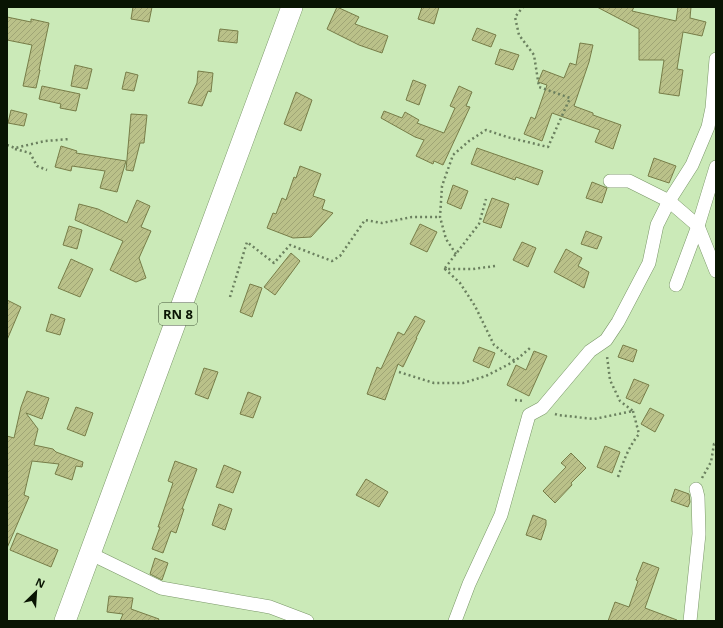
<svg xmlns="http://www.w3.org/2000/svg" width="723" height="628" font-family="'Open Sans',sans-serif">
  <defs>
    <pattern id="building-hatch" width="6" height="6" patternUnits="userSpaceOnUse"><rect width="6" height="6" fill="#bac189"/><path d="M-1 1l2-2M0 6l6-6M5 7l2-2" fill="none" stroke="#9fa575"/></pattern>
  </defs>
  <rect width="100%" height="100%" fill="#cbeab8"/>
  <g fill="url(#building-hatch)" stroke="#777d48">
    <path d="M133 7H152L149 22 131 19Z"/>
    <path d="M337 7 359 17 355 24 388 36 382 53 359 45 327 29Z"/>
    <path d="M422 7H439L434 24 418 19Z"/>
    <path d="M597 7H634L632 11 676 21 678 7H691L690 18 706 22 702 36 683 32 677 69 683 70 679 96 659 93 664 60H639V29Z"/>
    <path d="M7 17 31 22V19L49 23 39 70H40L36 88 23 86 32 45 7 40Z"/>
    <path d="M477 28 496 35 491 47 472 40Z"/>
    <path d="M220 29 238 31 237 43 218 41Z"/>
    <path d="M580 43 593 45 589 62 574 106 593 113V115L621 125 613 149 595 142 600 130 552 113 542 141 524 134 531 117 535 119 547 85 538 82 543 70 564 78 570 63 576 65Z"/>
    <path d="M500 49 519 55 513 70 495 64Z"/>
    <path d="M75 65 92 69 87 89 71 86Z"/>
    <path d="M198 71 213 73 211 92 208 91 202 106 188 103 197 83Z"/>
    <path d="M126 72 138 75 134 91 122 89Z"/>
    <path d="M413 80 426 85 419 105 406 100Z"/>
    <path d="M42 86 80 94 76 111 60 108 61 104 39 99Z"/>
    <path d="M459 86 472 92 466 106 470 107 443 165 434 161 433 164 416 156 424 140 415 137 381 118 384 111 402 118 405 112 419 120 417 123 444 133 455 108 450 106Z"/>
    <path d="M296 92 312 100 301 131 284 124Z"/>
    <path d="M11 110 27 114 24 126 8 123Z"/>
    <path d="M131 114 147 115 144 143H140L133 171 126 170Z"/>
    <path d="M61 146 77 151 76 153 126 161 117 192 100 188 105 171 72 166 71 171 55 167Z"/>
    <path d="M477 148 543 171 538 185 516 177 515 180 471 164Z"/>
    <path d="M654 158 676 166 669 183 648 176Z"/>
    <path d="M300 166 321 174 313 196 325 200 322 209 333 213 311 237 293 238 267 228 273 213 276 214 282 198 286 200 294 177 296 178Z"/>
    <path d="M592 182 607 188 602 203 586 198Z"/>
    <path d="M453 185 468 191 461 209 447 203Z"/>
    <path d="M492 198 509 204 501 228 483 222Z"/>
    <path d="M137 200 150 206 141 227 151 231 139 258 146 278 136 282 110 270 123 241 75 220 79 204 98 209 127 223Z"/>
    <path d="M420 224 437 232 427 252 410 244Z"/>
    <path d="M69 226 82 230 77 249 63 245Z"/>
    <path d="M586 231 602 237 597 249 581 244Z"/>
    <path d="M522 242 536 248 528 267 513 260Z"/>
    <path d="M566 249 582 258 578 266 589 272 584 288 554 272Z"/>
    <path d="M291 253 300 261 275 295 264 287Z"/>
    <path d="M71 259 93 269 80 297 58 288Z"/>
    <path d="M250 284 262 288 252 317 240 312Z"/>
    <path d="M7 300 21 307 7 340Z"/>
    <path d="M51 314 65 319 60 335 46 331Z"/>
    <path d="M415 316 425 321 416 338H417L403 367 398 364 385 400 367 394 377 367 381 369 398 332 404 335Z"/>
    <path d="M623 345 637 350 633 362 618 357Z"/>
    <path d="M479 347 495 353 489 368 473 361Z"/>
    <path d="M534 351 547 356 529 396 507 385 516 365 526 370Z"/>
    <path d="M204 368 218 372 208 399 195 394Z"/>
    <path d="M634 379 649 385 640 404 626 398Z"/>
    <path d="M27 391 49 398 42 419 26 413 38 429 34 445 53 449 56 452 83 462 82 467 76 466 72 480 55 474 59 464 32 461 24 495 29 497 7 548V436L14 438 21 407Z"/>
    <path d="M248 392 261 397 253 418 240 414Z"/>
    <path d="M76 407 93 413 85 436 67 429Z"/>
    <path d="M650 408 664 415 655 432 641 424Z"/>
    <path d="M605 446 620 452 612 473 597 467Z"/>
    <path d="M571 453 586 468 571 483 572 485 555 503 543 491 566 467 561 463Z"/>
    <path d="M175 461 197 469 182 509H184L176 533 171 531 163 553 152 549 160 527H158L173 483 168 481Z"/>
    <path d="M224 465 241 472 233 493 216 487Z"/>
    <path d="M366 479 388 492 379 507 356 495Z"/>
    <path d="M675 489 689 494 690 502 688 507 671 501Z"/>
    <path d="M219 504 232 509 225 530 212 525Z"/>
    <path d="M533 515 546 520V525L541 540 526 535Z"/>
    <path d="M17 533 58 550 51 567 10 550Z"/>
    <path d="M155 558 168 563 162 580 150 574Z"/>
    <path d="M643 562 659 568 645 608 677 620V621H608L615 602 629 607 638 581 636 580Z"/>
    <path d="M109 596 133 598 131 609 159 619 158 621H120L123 614 107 612Z"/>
  </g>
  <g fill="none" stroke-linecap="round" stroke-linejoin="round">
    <g stroke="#7a9768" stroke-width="14">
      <g id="minor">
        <path d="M610 181H629L669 201 698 226 716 271"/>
        <path d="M676 285 698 226 716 167"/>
        <path d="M89 553 161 588 270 607 307 621"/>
        <path d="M455 621 469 584 501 515 529 415 542 408 590 351 606 340 618 322 649 263 657 225 669 201 692 165 708 127 712 108 716 59"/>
        <path d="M690 621 699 534 698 497 696 489"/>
      </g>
    </g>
    <g stroke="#7a9768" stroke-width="22">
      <path id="primary" d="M65 621 292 7"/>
    </g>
    <g stroke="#6b805f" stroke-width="2.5" stroke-dasharray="2 3" stroke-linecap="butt">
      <path d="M7 145 15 148 45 141 70 139"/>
      <path d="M15 149 30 153 37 166 47 170"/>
      <path d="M456 254 446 239 440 217 442 186 453 155 469 141 486 130 507 137 548 147 570 98 539 87 534 55 519 35 515 17 523 7"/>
      <path d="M495 266 473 269H445L460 283 475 306 494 345 515 361"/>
      <path d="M445 268 479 224 486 199"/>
      <path d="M230 297 247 242 274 263 290 245 332 261 340 256 365 220 382 223 412 217H440"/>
      <path d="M399 372 434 383H463L486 376 515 361 530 348"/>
      <path d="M515 400 524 401"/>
      <path d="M555 414 558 415 594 419 633 411 620 401 610 380 607 356"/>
      <path d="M618 477C624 460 628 448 639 434L633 411"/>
      <path d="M702 478 711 462 714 444H716"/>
    </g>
    <use href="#minor" stroke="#fff" stroke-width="13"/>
    <use href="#primary" stroke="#fff" stroke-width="21"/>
  </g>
  <g text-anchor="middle" stroke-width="3" stroke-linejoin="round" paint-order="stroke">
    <rect fill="#cbeab8" stroke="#435439" stroke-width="1" x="159" y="303" width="38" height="22" rx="3"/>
    <g font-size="13" font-weight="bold" fill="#091403">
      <text x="178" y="319">RN 8</text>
    </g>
  </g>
  <rect width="723" height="628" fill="none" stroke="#091403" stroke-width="16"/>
  <g transform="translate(36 592) rotate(25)" stroke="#cbeab8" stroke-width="3" paint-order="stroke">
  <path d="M0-3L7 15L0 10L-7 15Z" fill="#091403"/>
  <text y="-6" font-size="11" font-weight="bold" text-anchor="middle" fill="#091403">N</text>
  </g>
</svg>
